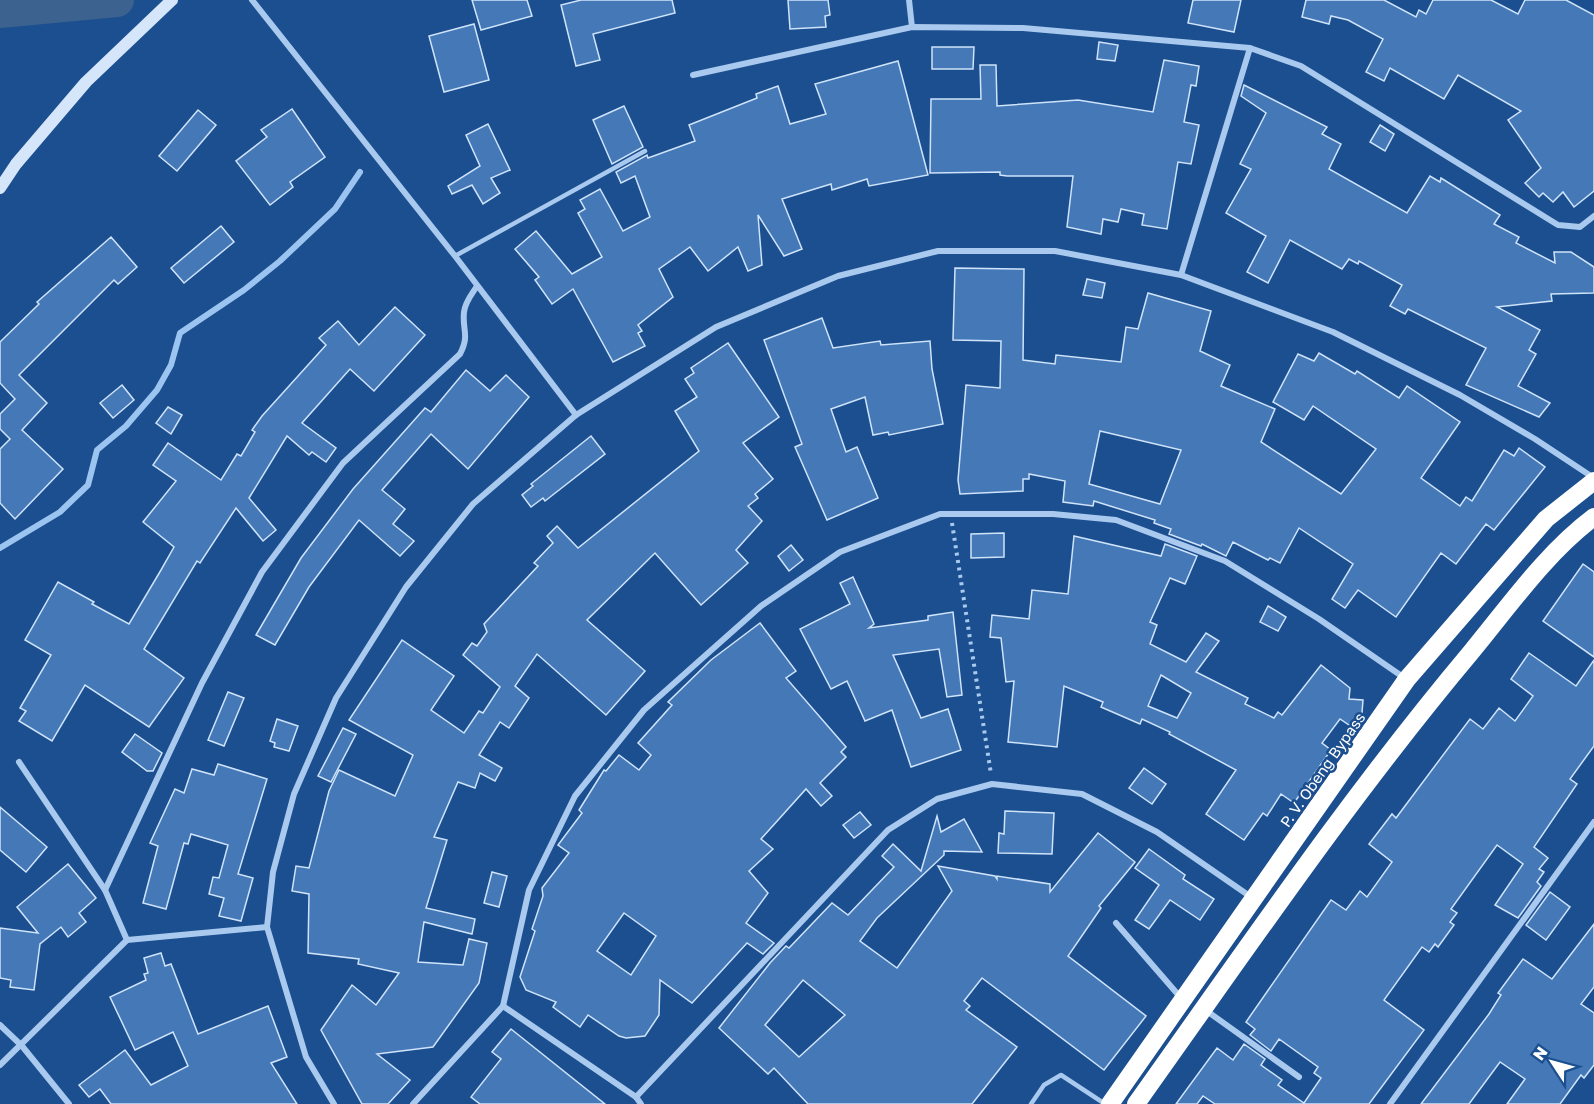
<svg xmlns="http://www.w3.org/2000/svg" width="1594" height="1104" font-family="'Golos Text',sans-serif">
  <rect width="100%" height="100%" fill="#1b4f8f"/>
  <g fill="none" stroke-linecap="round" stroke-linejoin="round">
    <path stroke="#9cc4f0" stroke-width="6" d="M0 548 60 512 88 485 97 450 126 426 157 390 171 365 180 333 244 290 280 261 335 209 360 172"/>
    <path stroke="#3c6290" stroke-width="34" d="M0 11 117 0"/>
  </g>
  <g fill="#4478b7" stroke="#cfe3fa" stroke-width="1.5" fill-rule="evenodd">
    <path d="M472 0H527L532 16 481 30Z"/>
    <path d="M581 0H672L675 13 593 34 600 60 576 66 561 5Z"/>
    <path d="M788 0H828L830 15 825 16 826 27 790 29Z"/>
    <path d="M1193 0H1241L1234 32 1188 23Z"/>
    <path d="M1306 0H1384L1416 17 1419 10 1426 14 1433 0H1491L1518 14 1525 0H1566L1594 15V191L1574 207 1563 192 1553 202 1543 193 1539 197 1525 183 1541 168 1508 120 1521 111 1458 75 1444 99 1390 68 1384 81 1366 72 1383 39 1348 20 1331 16 1329 24 1302 17Z"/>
    <path d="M474 24 489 80 444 92 429 36Z"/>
    <path d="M1099 42 1118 45 1115 61 1097 59Z"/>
    <path d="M932 47H974L973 69H932Z"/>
    <path d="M1164 60 1199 66 1196 86 1191 85 1184 122 1199 125 1191 164 1178 162 1167 229 1142 225 1144 214 1121 209 1118 222 1103 219 1101 234 1067 227 1073 176H1007L1000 175V172L930 173 931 99H981L980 65H996L997 106 1078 100 1153 112Z"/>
    <path d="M898 61 928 175 869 186 867 179 832 190 831 184 782 199 802 249 784 256 758 215 762 265 748 271 738 247 708 271 690 247 659 269 673 297 638 325 642 331 638 333 645 346 613 362 573 289 552 304 535 280 539 277 515 249 536 231 572 274 602 257 578 213 585 209 580 200 600 189 623 231 650 217 635 176 621 183 616 172 647 155 648 158 695 141 689 125 757 98 756 94 778 86 790 124 826 114 815 84Z"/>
    <path d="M1244 85 1327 127 1322 134 1341 144 1329 169 1407 213 1430 176 1440 182 1441 178 1500 215 1494 224 1519 237 1516 243 1555 263 1554 252H1571L1594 267V293L1551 294 1552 301 1497 307 1540 330 1529 350 1536 354 1518 386 1550 403 1539 417 1466 385 1486 348 1408 309 1405 314 1390 306 1402 285 1359 261 1358 264 1349 259 1342 269 1290 240 1268 283 1247 272 1266 236 1226 213 1251 169 1240 164 1266 113 1241 96Z"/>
    <path d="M624 106 643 147 612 164 593 120Z"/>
    <path d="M292 109 325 157 290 182 293 187 270 205 236 161 267 137 261 130Z"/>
    <path d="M198 110 216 125 177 171 159 156Z"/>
    <path d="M488 124 510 170 491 178 500 193 483 204 472 185 452 194 448 186 480 166 466 135Z"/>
    <path d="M1380 125 1394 134 1385 151 1370 142Z"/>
    <path d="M221 226 234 242 184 283 171 268Z"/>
    <path d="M111 237 137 267 118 284 114 280 19 375 47 403 22 430 63 469 15 519 0 503V449L10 439 0 429V414L15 399 0 383V342L39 304 37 302Z"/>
    <path d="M955 268 1024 269 1023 360 1055 364 1056 355 1121 362 1126 327 1138 329 1148 293 1211 311 1200 351 1230 365 1221 386 1275 409 1261 442 1341 494 1376 449 1313 406 1304 420 1273 402 1298 354 1314 361 1319 353 1355 374 1357 371 1399 398 1407 386 1460 422 1421 478 1460 506 1466 497 1472 501 1504 450 1514 456 1519 448 1545 467 1494 530 1486 524 1456 564 1441 553 1396 617 1358 590 1345 608 1332 599 1353 564 1299 528 1280 563 1270 558 1268 560 1233 542 1226 556 1202 544 1201 546 1169 534 1171 529 1154 523 1155 520 1094 501 1093 506 1063 502 1065 481 1029 474V479H1023V491L960 494 958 480 966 385 1000 388 1001 341 953 340ZM1100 431 1181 450 1160 504 1089 484Z"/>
    <path d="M1087 279 1105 283 1102 298 1083 295Z"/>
    <path d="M395 307 425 335 374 391 350 369 302 423 336 448 326 462 312 452 309 455 287 436 249 498 276 530 263 541 236 508 200 563 197 561 144 649 184 678 149 727 85 685 52 741 19 721 26 711 20 708 51 655 25 640 58 582 94 602 92 604 129 624 161 570 174 547 143 522 176 481 153 465 168 443 221 480 237 454 241 456 255 432 252 430 262 416 326 345 319 338 338 321 359 345Z"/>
    <path d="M822 318 833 348 880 341 881 345 930 341 932 369 943 424 889 435 888 432 873 435 865 397 831 409 846 452 857 447 878 498 827 520 795 447 802 444 764 340Z"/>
    <path d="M728 343 779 417 743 443 773 479 755 494 758 498 748 506 762 521 736 550 748 563 701 605 655 553 587 620 645 671 606 715 537 654 515 686 529 698 509 728 500 722 479 755 502 768 495 781 480 773 475 788 458 782 434 837 447 840 426 908 475 919 472 934 424 922 418 962 463 965 469 939 487 943 479 983 433 1047 377 1054 410 1080 388 1104H362L321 1030 352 985 376 1005 399 973 358 964 359 959 308 953 309 894 292 891 296 866 309 868 329 791 339 770 395 796 413 755 349 720 402 640 454 676 431 710 464 733 479 711 483 713 500 687 463 655 472 643 477 646 487 632 484 624 538 566 534 563 553 543 547 536 557 526 578 548 699 451 675 411 697 397 685 379 694 373 691 368Z"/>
    <path d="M466 370 490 391 506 375 529 397 468 469 431 434 382 490 405 509 393 524 414 541 400 556 359 520 309 587 275 645 256 635 301 558 353 489 425 408 431 412Z"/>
    <path d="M122 385 134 400 113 418 100 403Z"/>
    <path d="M168 407 182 415 171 434 156 423Z"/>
    <path d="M591 436 605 454 545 501 543 498 531 507 522 495 533 486 531 484Z"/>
    <path d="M1004 533V557L971 558V534Z"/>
    <path d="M1074 536 1161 556 1165 544 1197 556 1185 584 1170 578 1150 622 1157 625 1150 644 1186 662 1206 633 1219 641 1196 672 1248 698 1245 704 1274 718 1278 712 1282 715 1321 665 1350 688 1349 699 1363 700 1362 713 1352 727 1340 719 1322 743 1331 750 1294 803 1281 794 1267 816 1263 813 1244 840 1206 814 1236 770 1169 734 1170 732 1142 719 1140 724 1101 707 1103 702 1064 686 1057 747 1008 742 1014 681 1006 682 1001 638 990 637 992 615 1029 619 1032 590 1068 594ZM1161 675 1191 693 1177 718 1148 706Z"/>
    <path d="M791 545 803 560 789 571 778 556Z"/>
    <path d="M1583 564 1594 572V657L1543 621Z"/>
    <path d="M853 577 874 624 869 628 928 620V616L953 612 962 695 947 697 939 649 893 655 921 718 948 709 961 750 911 767 892 710 865 721 847 681 831 689 800 629 850 604 840 583Z"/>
    <path d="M1268 606 1286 617 1278 631 1260 622Z"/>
    <path d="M760 623 796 671 786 678 846 747 841 752 846 757 820 783 832 796 821 806 806 789 761 839 773 849 749 871 768 893 746 923 774 943 763 954 747 943 692 1003 660 980 659 1015 645 1036 626 1038 619 1036 588 1015 580 1027 553 1007 556 1002 526 990 520 977 535 931 532 929 543 896 542 888 569 853 558 845 582 813 579 810 604 770 606 771 619 755 639 770 651 755 638 743 672 705 668 702 711 660ZM624 913 656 936 631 975 597 951Z"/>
    <path d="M1529 653 1576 686 1594 660V746L1570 779 1577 784 1534 847 1548 858 1539 869 1544 872 1537 882 1541 886 1518 918 1495 905 1523 864 1497 845 1451 909 1457 913 1450 922 1454 925 1438 947 1435 944 1429 952 1422 947 1384 1000 1424 1030 1369 1104H1215L1203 1096 1197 1104H1176L1217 1048 1233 1060 1244 1044 1265 1059 1261 1065 1282 1080 1278 1085 1304 1103 1321 1078 1314 1073 1318 1067 1279 1039 1271 1051 1250 1035 1255 1029 1246 1022 1331 900 1346 910 1360 891 1367 897 1392 862 1369 844 1392 814 1396 818 1470 719 1483 729 1499 708 1515 721 1533 696 1511 679Z"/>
    <path d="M228 692 244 698 224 746 208 740Z"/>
    <path d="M277 719 298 726 289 751 274 747 275 743 270 741Z"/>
    <path d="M343 728 356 734 331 782 318 776Z"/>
    <path d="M135 734 162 753 153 771H147L122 752Z"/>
    <path d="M218 764 267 779 238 874 253 878 241 921 219 916 224 898 209 894 213 877 219 878 228 845 191 834 188 844 184 843 166 909 143 903 158 846 150 843 175 789 184 793 192 769 214 775Z"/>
    <path d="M1144 768 1166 784 1152 804 1129 788Z"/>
    <path d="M0 807 47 847 26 872 0 850Z"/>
    <path d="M1005 811 1054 813 1052 854 998 853 999 833 1004 834Z"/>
    <path d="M860 812 871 825 854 838 843 825Z"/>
    <path d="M937 816 941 832 964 819 982 852 944 851V855L877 918 860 941 897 968 952 891 938 866 995 876 997 879V876L1050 884V892L1098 833 1135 862 1099 906 1101 908 1068 956 1146 1016 1104 1070 982 978 964 1001 970 1006 966 1010 1017 1047 972 1104H808L774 1068 768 1074 719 1028 770 963 786 946 789 948 832 903 848 915 894 867 882 856 893 844 921 871ZM803 980 845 1015 799 1057 765 1025Z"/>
    <path d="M1149 849 1185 875 1183 879 1214 899 1200 920 1170 900 1149 929 1135 920 1159 885 1135 868Z"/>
    <path d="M68 864 96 898 79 913 86 922 68 937 61 927 40 944 34 990 10 987 11 980 0 978V928L38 933 17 907Z"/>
    <path d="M492 872 507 876 499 907 484 903Z"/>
    <path d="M1550 892 1570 907 1546 940 1526 925Z"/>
    <path d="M1594 924V987L1581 1004 1594 1013V1065L1584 1078 1581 1075 1560 1104H1507L1525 1079 1500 1062 1469 1104H1421L1489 1014 1501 995 1498 993 1523 959 1552 979Z"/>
    <path d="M161 953 165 966 171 964 198 1034 268 1006 287 1057 271 1063 297 1104H111L100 1089 89 1097 79 1085 125 1050 151 1085 188 1066 173 1032 135 1050 110 997 146 980 144 974 148 973 144 958Z"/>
    <path d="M511 1029 605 1104H480L471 1097 501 1059 492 1052Z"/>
  </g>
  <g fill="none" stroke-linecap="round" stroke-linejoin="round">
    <path stroke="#a9c9ee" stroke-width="4" stroke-dasharray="3 4.5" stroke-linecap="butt" d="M952 523 991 774"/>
    <g stroke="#a9c9ee" stroke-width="4.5">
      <path d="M455 256 645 151"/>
      <path d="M1031 1104 1044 1085 1061 1075 1105 1104"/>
    </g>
    <g stroke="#a9c9ee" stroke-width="6">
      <path d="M252 0 455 256 576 415"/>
      <path d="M909 0 912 27"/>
      <path d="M693 75 912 27 1023 28 1250 48 1301 66 1558 225 1580 227 1594 216"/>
      <path d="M1181 275 1250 48"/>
      <path d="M19 762 105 890 127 940"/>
      <path d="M105 890 202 683 262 572 343 463 460 354C470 335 462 330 464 312 465 302 472 294 477 286"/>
      <path d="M1116 923 1181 998"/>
      <path d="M503 1006 636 1097 641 1104"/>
      <path d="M1204 1009 1299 1077"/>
      <path d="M0 1025 22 1046 69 1104"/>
      <path d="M0 1065 127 940 267 927"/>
      <path d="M636 1097 888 830 937 799 992 784 1082 794 1157 832 1251 897"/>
      <path d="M334 1104 306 1057 267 927 273 872 294 794 336 698 406 587 473 504 576 415 716 327 838 276 938 251H1055L1181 275 1333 332 1460 395 1535 439 1594 478"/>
      <path d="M413 1104 503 1006 529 890 575 796 644 710 761 606 840 552 940 514H1053L1116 520 1225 561 1319 619 1406 679"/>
      <path d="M1390 1104 1594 822"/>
    </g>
    <path stroke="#d6e6fa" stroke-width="12" d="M0 188 16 164 86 82 172 0"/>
    <g stroke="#fff" stroke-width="18">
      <path d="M1110 1104 1407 679 1546 519 1594 481"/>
      <path d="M1136 1104C1245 951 1351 795 1472 651 1510 605 1546 553 1594 517"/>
    </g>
  </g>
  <g text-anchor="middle" stroke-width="5" stroke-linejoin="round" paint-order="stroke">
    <g font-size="15" fill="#fff" stroke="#1b4f8f">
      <text transform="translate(1323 770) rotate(-55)" y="5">P. V. Obeng Bypass</text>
    </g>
  </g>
  <g transform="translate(1552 1062) rotate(306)" stroke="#1b4f8f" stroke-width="4.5" paint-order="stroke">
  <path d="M0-4.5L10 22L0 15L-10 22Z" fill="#ffffff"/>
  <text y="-9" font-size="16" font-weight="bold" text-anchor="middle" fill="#ffffff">N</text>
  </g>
</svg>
